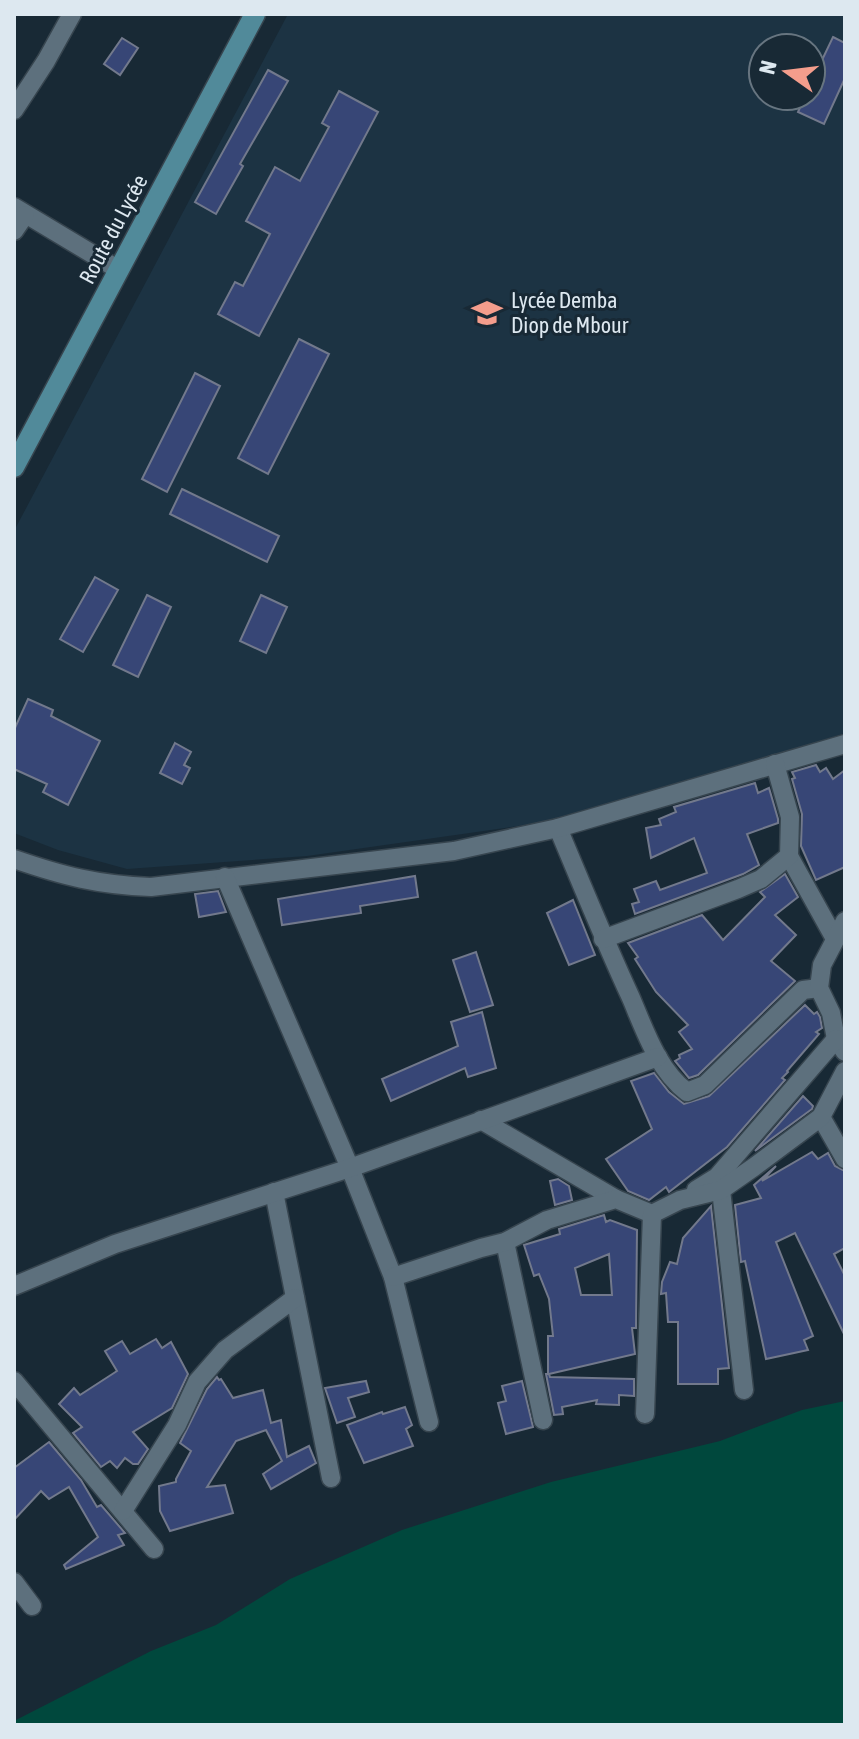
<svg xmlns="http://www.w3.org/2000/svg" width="859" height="1739" font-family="'Asap Condensed',sans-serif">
  <rect width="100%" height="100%" fill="#182935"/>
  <path fill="#1c3343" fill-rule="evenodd" d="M288 14H845V733L621 807 518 826 307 856 127 869 58 850 14 833V531ZM763 48H811V96H763Z"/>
  <path fill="#00483d" d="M845 1401V1725H14V1721L151 1651 216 1625 290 1579 402 1530 551 1482 720 1441 802 1410Z"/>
  <g fill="#374676" stroke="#72798c" stroke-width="2" fill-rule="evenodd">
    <path d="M833 37 845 43V78L824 124 798 112 805 96H811V83Z"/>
    <path d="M122 38 138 48 120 75 104 64Z"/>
    <path d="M268 70 288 81 240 164 243 166 216 214 195 202Z"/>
    <path d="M339 91 378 112 259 336 218 314 235 282 243 286 270 234 246 221 275 167 300 181 329 127 322 123Z"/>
    <path d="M299 339 329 354 268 474 238 458Z"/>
    <path d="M195 373 220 386 167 492 142 479Z"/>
    <path d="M182 489 279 536 267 562 170 514Z"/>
    <path d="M95 577 118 590 83 652 60 639Z"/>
    <path d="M147 595 171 607 138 677 113 665Z"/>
    <path d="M261 595 287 607 266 653 240 641Z"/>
    <path d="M28 699 53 710 51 716 100 741 68 805 43 792 47 784 14 769V730Z"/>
    <path d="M175 743 191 752 184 765 190 768 182 784 160 773Z"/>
    <path d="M816 765 820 772 826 768 833 779 845 770V867L816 880 801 846 802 814 792 779 795 778 792 772Z"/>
    <path d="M755 783 758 793 769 788 778 819V823L747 834 759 865 743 874 635 914 632 904 639 902 634 889 656 881 660 890 707 873 694 838 651 858 646 828 661 825 659 819 676 812 674 807Z"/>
    <path d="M785 874 798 897 775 915 796 935 771 961 795 981 698 1075 689 1078 675 1061 680 1058 679 1055 692 1049 679 1032 688 1025 656 992 635 959 638 957 628 943 702 915 723 940 765 897 760 892Z"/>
    <path d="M415 876 418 897 360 906 361 913 282 925 278 899Z"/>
    <path d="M218 891 226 912 199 917 195 894Z"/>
    <path d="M573 900 595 955 569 965 547 913Z"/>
    <path d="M476 952 493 1005 470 1012 453 960Z"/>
    <path d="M805 1005 814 1014 817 1012 820 1017 822 1028 816 1032 819 1034 787 1071 788 1072 782 1078 785 1080 727 1147 669 1192 666 1187 649 1200 628 1191 606 1159 652 1129 631 1081 654 1073 669 1092 684 1104 709 1096Z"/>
    <path d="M482 1012 496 1068 468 1077 465 1068 391 1101 382 1079 458 1046 451 1022Z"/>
    <path d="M803 1096 813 1106 812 1109 755 1151Z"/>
    <path d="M812 1152 818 1159 828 1153 835 1166 845 1171V1248L834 1254 845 1276V1336L795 1233 776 1242 813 1336 804 1340 808 1350 766 1359 745 1261 741 1262 735 1205 761 1198 754 1185 776 1166 762 1181Z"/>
    <path d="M558 1179 569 1186 572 1200 555 1205 550 1181Z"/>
    <path d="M711 1206 729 1368 718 1369V1384H678V1322H668L666 1293 661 1294 662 1282 670 1262 677 1264 683 1238Z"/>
    <path d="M604 1215 606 1222 610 1220 637 1230 636 1328H632L635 1354 549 1374 550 1377 634 1379V1396L619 1395V1405L596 1404 597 1400 562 1407 563 1414 554 1415 546 1374H548V1336H553L549 1299 539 1274 534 1276 524 1245 560 1234 559 1229ZM609 1254 612 1295H581L575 1268Z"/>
    <path d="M156 1339 162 1348 171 1342 188 1374 172 1408 133 1432 148 1449 138 1464H133L125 1458 117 1468 110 1461 101 1467 73 1433 82 1427 59 1404 74 1388 80 1395 117 1371 105 1351 122 1341 130 1354Z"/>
    <path d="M217 1377 219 1380 221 1379 233 1398 263 1390 271 1423 281 1420 287 1457 309 1446 316 1463 271 1489 263 1474 282 1461 266 1430 236 1441 207 1487 225 1485 233 1513 170 1531 160 1511 159 1486 176 1482V1479L191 1451 180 1443 207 1389Z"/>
    <path d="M366 1381 369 1392 348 1398 355 1417 337 1423 325 1388Z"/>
    <path d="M522 1381 533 1427 506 1434 498 1403 506 1401 502 1386Z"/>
    <path d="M405 1407 412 1425 406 1429 413 1446 364 1463 347 1425 382 1412 383 1414Z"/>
    <path d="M49 1442 81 1480 97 1507 101 1505 125 1533 118 1535 124 1545 66 1569 64 1565 98 1537 69 1487 49 1499 41 1491 14 1520V1468Z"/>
  </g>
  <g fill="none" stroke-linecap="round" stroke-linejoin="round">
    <g stroke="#37454f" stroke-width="21">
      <g id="street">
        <path d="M14 110 46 61 72 14"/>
        <path d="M14 207 119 270"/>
        <path d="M14 231 25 215"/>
        <path d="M558 828C582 885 605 942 631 998 645 1031 658 1070 687 1092L705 1085 803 990 819 988"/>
        <path d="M789 856 835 939"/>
        <path d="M14 859C63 876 98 885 151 887L454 851 558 828 845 744"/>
        <path d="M225 877 350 1168 393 1277 429 1422"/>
        <path d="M845 921 822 965 819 988 831 1013 836 1039 845 1052"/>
        <path d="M603 939 738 889 761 879 789 856 790 817 775 764"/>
        <path d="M821 1117 845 1159"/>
        <path d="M481 1120 616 1199"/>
        <path d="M696 1190 717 1177 836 1039"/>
        <path d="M721 1190 744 1390"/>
        <path d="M274 1192 331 1478"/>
        <path d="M505 1242 543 1420"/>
        <path d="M393 1277 481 1248 505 1242 547 1220 616 1199 652 1214 680 1200 721 1190 754 1167 821 1117 845 1071"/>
        <path d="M14 1286 115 1244 350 1168 658 1057"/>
        <path d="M14 1381 154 1549"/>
        <path d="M645 1414 652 1214"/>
        <path d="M123 1511 177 1425 197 1382 225 1350 295 1298"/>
        <path d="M14 1582 32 1606"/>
      </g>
    </g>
    <g stroke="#37454f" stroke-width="23">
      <path id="secondary" d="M14 467 255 14"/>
    </g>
    <use href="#street" stroke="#5d707d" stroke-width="18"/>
    <use href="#secondary" stroke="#518a9a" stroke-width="20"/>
  </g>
  <defs>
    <g id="school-bare" transform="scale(2.4)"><path d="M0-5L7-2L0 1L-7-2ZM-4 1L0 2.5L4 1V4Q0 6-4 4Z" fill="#f49d8c" stroke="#182935" stroke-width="2.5" paint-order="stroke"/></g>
  </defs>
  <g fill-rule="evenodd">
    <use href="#school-bare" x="487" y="313"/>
  </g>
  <g text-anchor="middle" stroke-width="6" stroke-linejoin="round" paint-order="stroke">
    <g font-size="22" fill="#dde8f0" stroke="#182935">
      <text transform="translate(113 229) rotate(-62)" y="8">Route du Lycée</text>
    </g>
    <g font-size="22" fill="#dde8f0" stroke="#182935" text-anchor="start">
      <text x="511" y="308">Lycée Demba<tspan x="511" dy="25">Diop de Mbour</tspan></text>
    </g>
  </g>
  <rect width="859" height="1739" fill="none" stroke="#dde8f0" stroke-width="32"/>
  <g transform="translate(787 72) rotate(284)"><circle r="38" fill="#182935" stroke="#677580" stroke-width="2"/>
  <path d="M0-6L14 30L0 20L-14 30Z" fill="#f49d8c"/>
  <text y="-12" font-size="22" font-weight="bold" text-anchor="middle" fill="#dde8f0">N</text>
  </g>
</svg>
